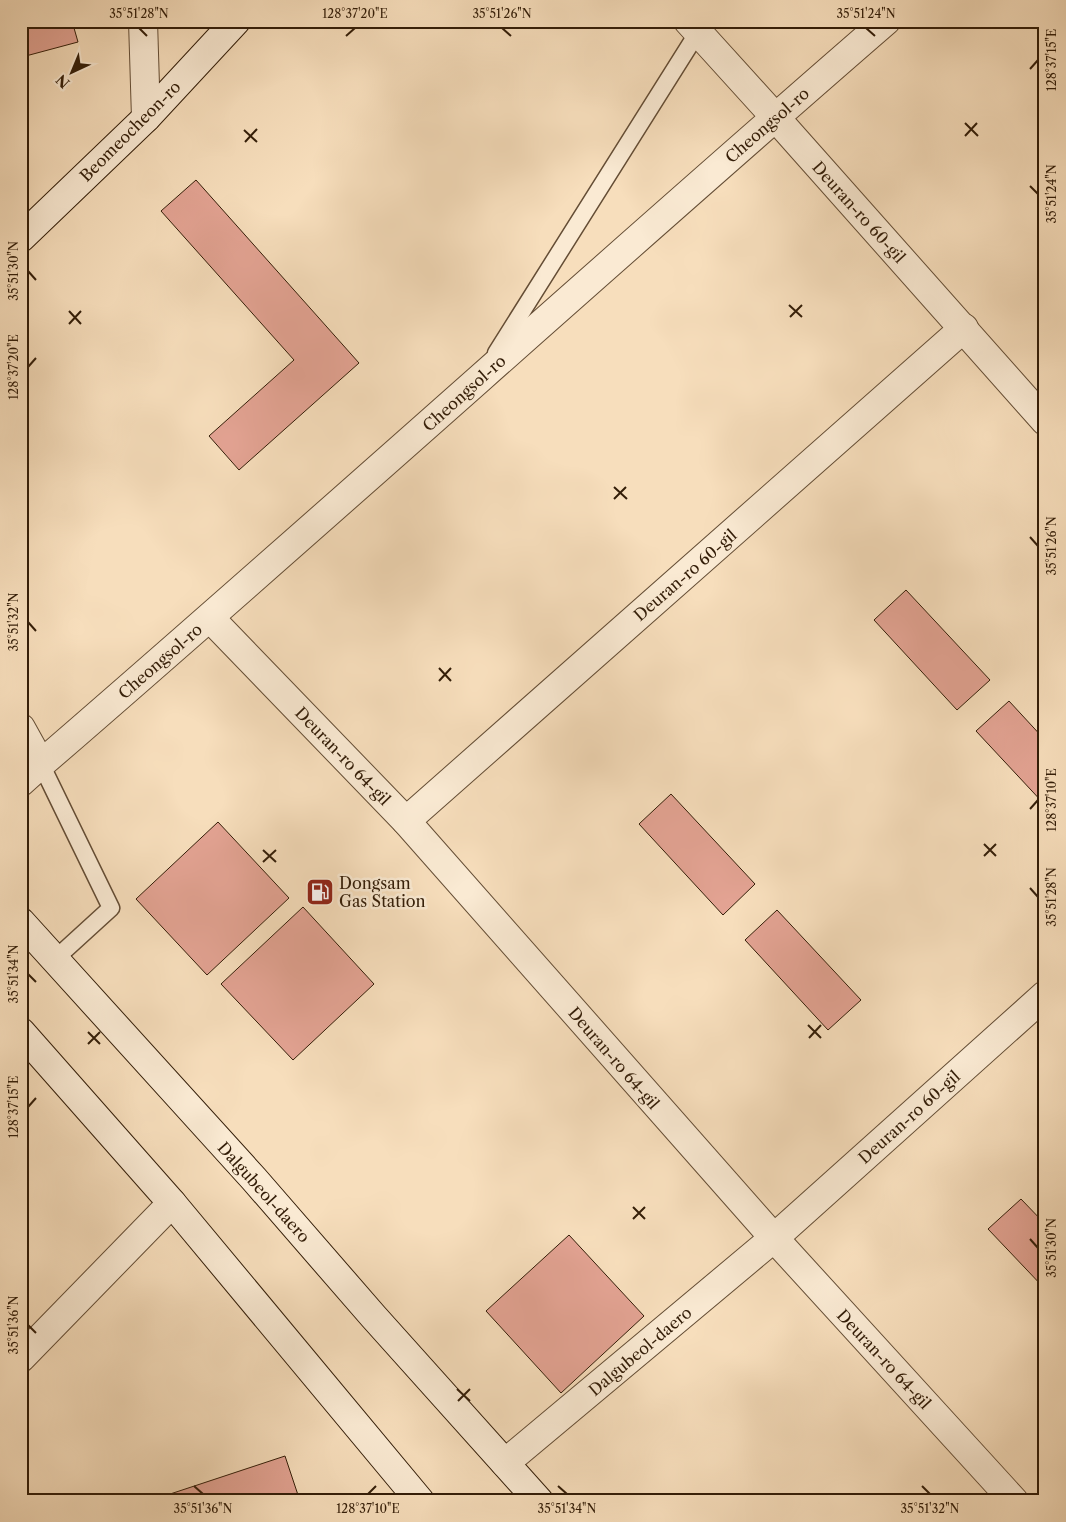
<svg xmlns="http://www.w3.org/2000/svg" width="1066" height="1522" font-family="'Libre Caslon Text',serif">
  <rect width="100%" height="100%" fill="#f7debc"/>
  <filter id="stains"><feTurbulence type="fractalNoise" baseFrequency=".004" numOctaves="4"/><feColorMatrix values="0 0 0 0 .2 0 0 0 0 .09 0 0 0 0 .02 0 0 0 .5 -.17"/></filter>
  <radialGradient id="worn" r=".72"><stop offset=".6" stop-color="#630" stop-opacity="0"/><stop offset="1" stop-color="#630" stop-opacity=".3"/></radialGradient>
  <g fill="#e3a393" stroke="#331d08">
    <path d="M21 21H72L78 42 22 57Z"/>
    <path d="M196 180 359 363 239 470 209 436 294 360 161 211Z"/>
    <path d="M906 590 990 680 957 710 874 620Z"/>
    <path d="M1009 701 1045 740V805L976 731Z"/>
    <path d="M671 794 755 884 723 915 639 824Z"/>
    <path d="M218 822 289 898 207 975 136 899Z"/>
    <path d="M303 907 374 984 293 1060 221 984Z"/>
    <path d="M777 910 861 1000 828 1030 745 940Z"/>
    <path d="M1021 1199 1045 1224V1289L988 1229Z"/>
    <path d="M569 1235 644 1316 561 1393 486 1311Z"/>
    <path d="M285 1456 300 1501H149Z"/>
  </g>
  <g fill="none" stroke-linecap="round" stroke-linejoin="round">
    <g stroke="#644d35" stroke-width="19">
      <g id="service">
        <path d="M496 353 698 32"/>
        <path d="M41 764 111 908 54 960"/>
      </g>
    </g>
    <g stroke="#644d35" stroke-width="30">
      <g id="minor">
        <path d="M143 21 146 118"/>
        <path d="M688 21 775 117"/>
        <path d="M210 618 406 821 774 1238 1014 1501"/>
        <path d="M21 728 41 764 21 782"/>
        <path d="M406 821 964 328"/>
        <path d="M21 1358 172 1203"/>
        <path d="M505 1463 774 1238 1045 995"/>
      </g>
    </g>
    <g stroke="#644d35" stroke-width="30">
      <g id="tertiary">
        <path d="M775 117 1045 421"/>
        <path d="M41 764C325 519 602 267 886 21"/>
      </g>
    </g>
    <g stroke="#331d08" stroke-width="30">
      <g id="secondary">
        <path d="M21 238 146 118 236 21"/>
        <path d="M21 922 254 1179 373 1316 539 1501"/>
        <path d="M21 1032 172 1203 420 1501"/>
      </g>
    </g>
    <use href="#service" stroke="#faead3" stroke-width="16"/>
    <use href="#minor" stroke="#faead3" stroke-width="28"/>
    <use href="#tertiary" stroke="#faead3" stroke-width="28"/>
    <use href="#secondary" stroke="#faead3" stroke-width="28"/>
  </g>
  <path fill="none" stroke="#331d08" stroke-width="2" d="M139 28 147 36M502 28 511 36M866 28 875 36M346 36 355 28M1030 69 1038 60M965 123 978 136M244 130 257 142M965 136 977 123M245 142 257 129M1030 186 1038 194M28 271 36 280M789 305 802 317M69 311 81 324M790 317 802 305M69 324 81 311M28 367 36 358M614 487 627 499M614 499 626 487M1030 537 1038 546M28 622 36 631M439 668 451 681M439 681 451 668M1030 809 1038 800M984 844 996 856M263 850 276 862M984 856 996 844M263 862 276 850M1030 888 1038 897M28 974 36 982M808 1025 821 1038M88 1032 100 1044M809 1038 821 1025M88 1044 100 1032M28 1107 36 1098M633 1207 645 1219M633 1219 645 1207M1030 1239 1038 1248M28 1325 36 1333M457 1389 470 1401M458 1401 470 1389M194 1486 203 1494M558 1486 567 1494M922 1486 930 1494M368 1494 376 1486"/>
  <defs>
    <g id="fuel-square" transform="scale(1.4375)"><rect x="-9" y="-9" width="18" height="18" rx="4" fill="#8f2418" stroke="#faead3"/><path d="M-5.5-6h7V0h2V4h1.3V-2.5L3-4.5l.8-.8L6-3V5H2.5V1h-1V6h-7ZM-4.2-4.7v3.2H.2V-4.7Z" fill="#fff"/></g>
  </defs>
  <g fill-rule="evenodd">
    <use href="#fuel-square" x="320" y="892"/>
  </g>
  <g text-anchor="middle" stroke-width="5" stroke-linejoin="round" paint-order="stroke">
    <g font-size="16" fill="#331d08" stroke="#faead3">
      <text transform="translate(767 125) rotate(-41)" y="6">Cheongsol-ro</text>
      <text transform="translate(130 131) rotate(-45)" y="6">Beomeocheon-ro</text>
      <text transform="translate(859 212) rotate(48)" y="6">Deuran-ro 60-gil</text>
      <text transform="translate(464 393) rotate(-42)" y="6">Cheongsol-ro</text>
      <text transform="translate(685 575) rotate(-41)" y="6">Deuran-ro 60-gil</text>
      <text transform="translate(160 661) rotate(-41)" y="6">Cheongsol-ro</text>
      <text transform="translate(343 756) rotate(46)" y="6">Deuran-ro 64-gil</text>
      <text transform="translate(614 1058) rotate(49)" y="6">Deuran-ro 64-gil</text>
      <text transform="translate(909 1117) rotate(-42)" y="6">Deuran-ro 60-gil</text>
      <text transform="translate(264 1192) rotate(48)" y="6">Dalgubeol-daero</text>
      <text transform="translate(640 1351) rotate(-40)" y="6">Dalgubeol-daero</text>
      <text transform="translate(884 1359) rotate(47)" y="6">Deuran-ro 64-gil</text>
    </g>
    <g font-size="16" fill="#331d08" stroke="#faead3" text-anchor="start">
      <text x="339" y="889">Dongsam<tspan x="339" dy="18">Gas Station</tspan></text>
    </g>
  </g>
  <rect width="1066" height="1522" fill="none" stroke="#f7debc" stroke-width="55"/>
  <g transform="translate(72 72) rotate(224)" stroke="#faead3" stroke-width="4" paint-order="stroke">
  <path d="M0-4L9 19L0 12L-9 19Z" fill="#331d08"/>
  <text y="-8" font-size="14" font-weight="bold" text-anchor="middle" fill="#331d08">N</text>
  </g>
  <rect x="28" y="28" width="1010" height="1466" fill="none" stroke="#331d08" stroke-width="2"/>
  <g font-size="12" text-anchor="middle" fill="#331d08">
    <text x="139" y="18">35°51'28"N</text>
    <text x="355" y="18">128°37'20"E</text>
    <text x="502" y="18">35°51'26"N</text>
    <text x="866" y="18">35°51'24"N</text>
    <text transform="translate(1052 60) rotate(-90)" y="4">128°37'15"E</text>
    <text transform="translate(1052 194) rotate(-90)" y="4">35°51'24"N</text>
    <text transform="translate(14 271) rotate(-90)" y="4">35°51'30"N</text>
    <text transform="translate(14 367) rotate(-90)" y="4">128°37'20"E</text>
    <text transform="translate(1052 546) rotate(-90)" y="4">35°51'26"N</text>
    <text transform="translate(14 622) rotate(-90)" y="4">35°51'32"N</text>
    <text transform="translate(1052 800) rotate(-90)" y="4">128°37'10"E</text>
    <text transform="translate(1052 897) rotate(-90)" y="4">35°51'28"N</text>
    <text transform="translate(14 974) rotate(-90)" y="4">35°51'34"N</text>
    <text transform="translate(14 1107) rotate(-90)" y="4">128°37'15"E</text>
    <text transform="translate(1052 1248) rotate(-90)" y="4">35°51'30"N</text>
    <text transform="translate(14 1325) rotate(-90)" y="4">35°51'36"N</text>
    <text x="203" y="1513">35°51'36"N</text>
    <text x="368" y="1513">128°37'10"E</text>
    <text x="567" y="1513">35°51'34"N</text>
    <text x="930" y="1513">35°51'32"N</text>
  </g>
  <rect width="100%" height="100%" filter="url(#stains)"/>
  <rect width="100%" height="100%" fill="url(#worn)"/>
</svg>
